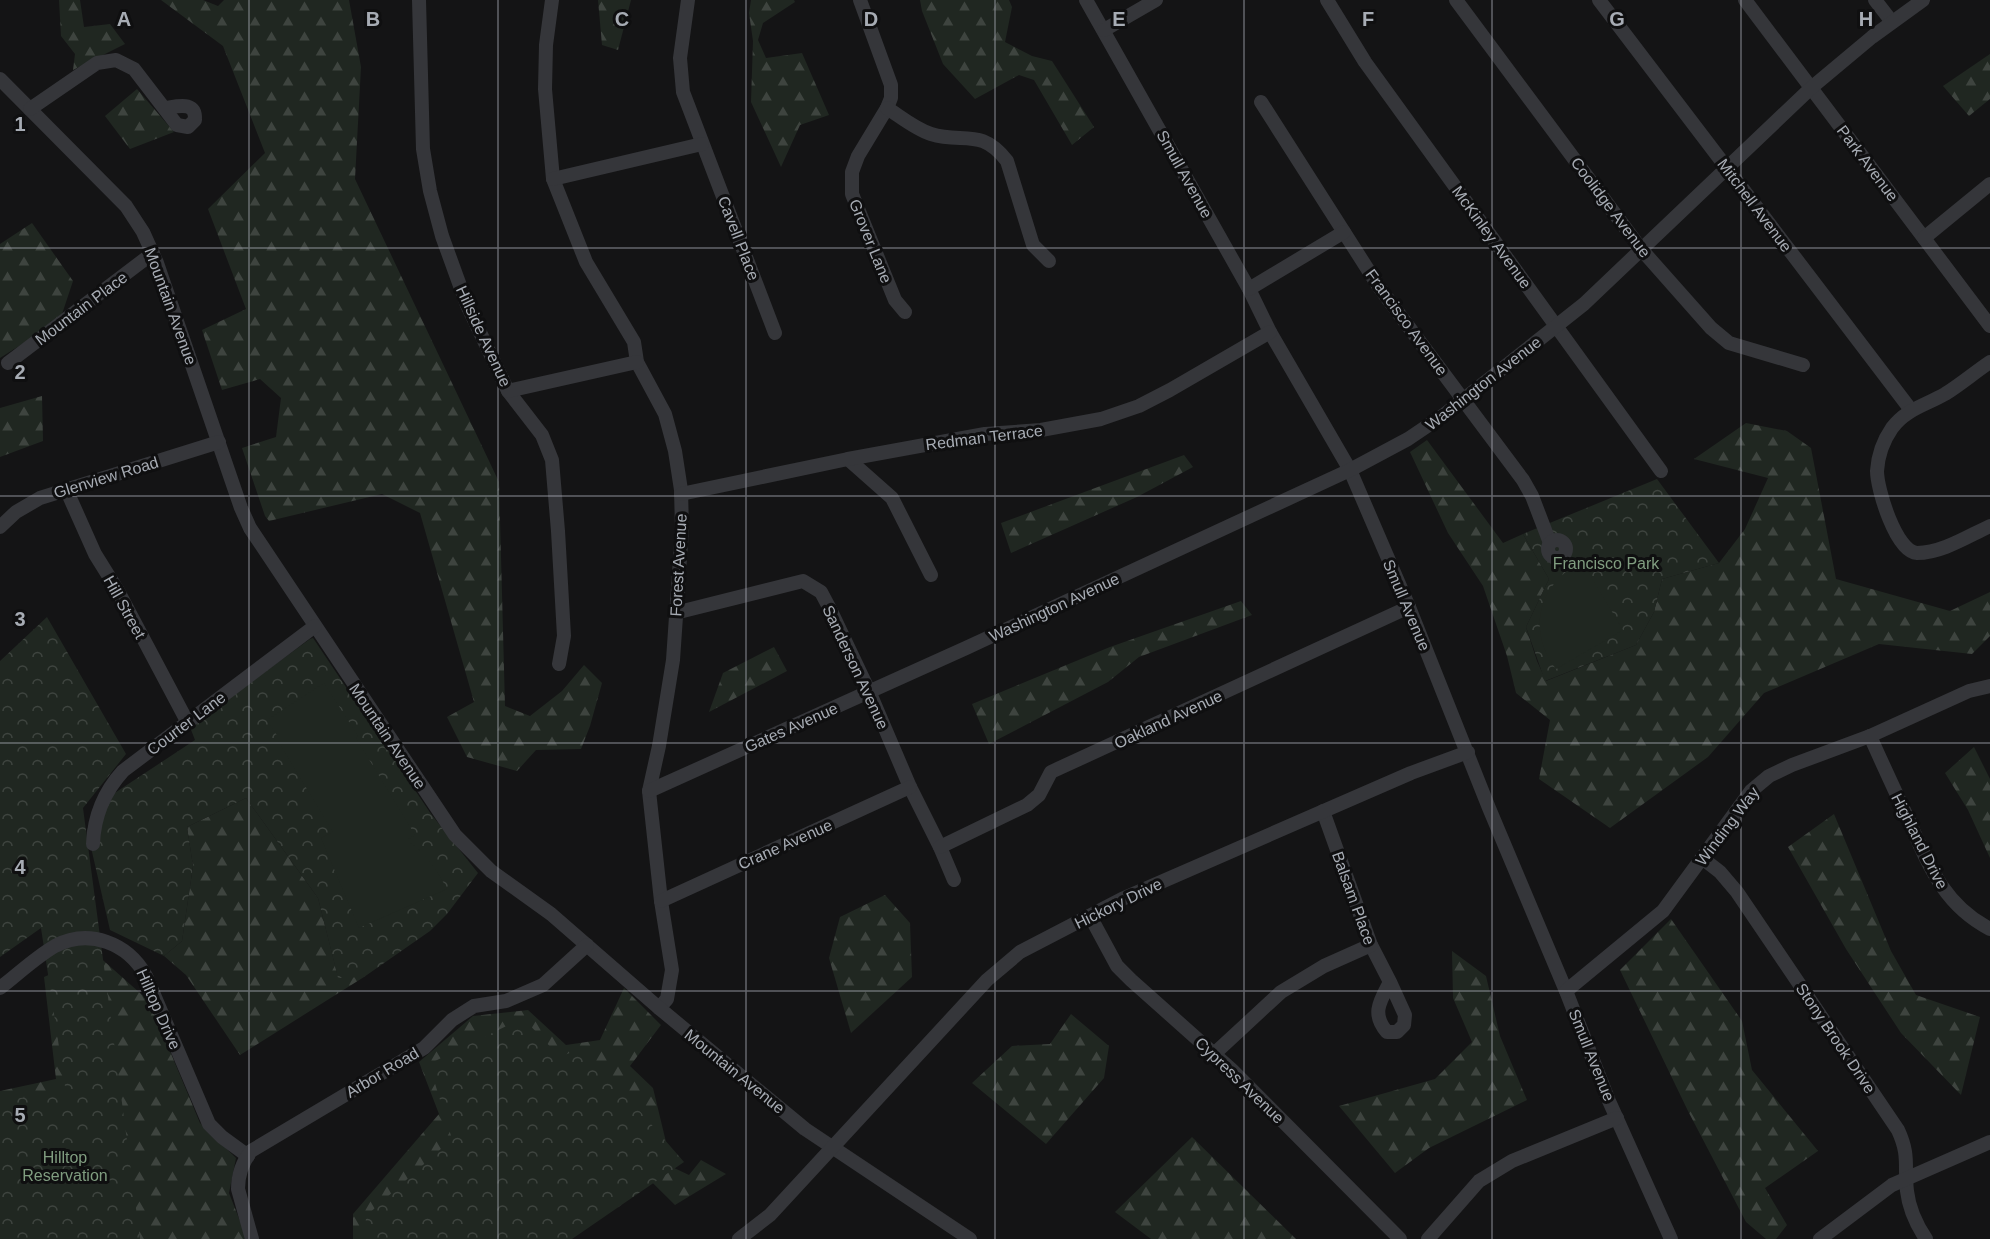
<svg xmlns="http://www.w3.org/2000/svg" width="1990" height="1239" font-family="Arial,sans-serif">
  <defs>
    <pattern id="forest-firs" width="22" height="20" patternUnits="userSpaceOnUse" patternTransform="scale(1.5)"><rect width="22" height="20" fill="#202721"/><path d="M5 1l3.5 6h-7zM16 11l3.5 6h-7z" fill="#3e443f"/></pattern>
    <pattern id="park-crowns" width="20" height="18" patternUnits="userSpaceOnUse" patternTransform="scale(1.5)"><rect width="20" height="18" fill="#202721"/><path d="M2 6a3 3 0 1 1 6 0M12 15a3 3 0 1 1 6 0" fill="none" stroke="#3e443f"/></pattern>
  </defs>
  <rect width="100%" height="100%" fill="#141415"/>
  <g fill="url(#forest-firs)">
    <path d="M59 0H80L84 27 110 24 125 44 73 70 75 54 61 36Z"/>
    <path d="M161 0H203L218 6 224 0H349L361 67 355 179 499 482 505 706 530 716 562 691 584 665 602 683 590 726 581 749 536 750 517 771 467 757 447 717 474 702 420 513 382 494 269 521 265 516 242 448 276 437 281 398 260 379 222 390 202 330 246 309 208 209 265 153 223 46Z"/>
    <path d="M598 0H631L618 50 602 45Z"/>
    <path d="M751 0H794L795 2 763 23 758 40 766 58 802 53 829 115 800 125 781 167 751 102 753 41 749 13Z"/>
    <path d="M920 0H1009L1012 7 1005 42 1032 56 1052 61 1094 127 1072 145 1034 80 1019 75 975 99 943 64 922 11Z"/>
    <path d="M1990 54V99L1969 116 1943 86Z"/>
    <path d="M137 89 174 132 130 149 105 116Z"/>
    <path d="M32 223 73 281 60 320 0 358V244Z"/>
    <path d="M42 396 43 441 0 457V408Z"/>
    <path d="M1746 423 1787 431 1811 448 1836 579 1950 611 1990 592V636L1972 654 1879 644 1764 693 1708 757 1610 828 1539 779 1550 720 1516 693 1507 656 1483 586 1448 533 1410 452 1427 440 1503 543 1523 534 1549 579 1526 627 1537 661 1546 681 1636 645 1654 612 1662 579 1719 563 1745 529 1768 478 1694 459Z"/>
    <path d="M1184 455 1193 467 1137 497 1011 553 1001 523Z"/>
    <path d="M1241 601 1252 615 1139 657 1108 682 989 744 972 704 1110 647Z"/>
    <path d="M774 647 787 671 709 712 723 673Z"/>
    <path d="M1974 747 1990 779V858L1968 810 1945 773Z"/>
    <path d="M246 798 318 898 338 977H364L240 1055 186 975 164 956 182 941 193 866 187 827Z"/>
    <path d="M1834 814 1891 951 1916 995 1980 1017 1961 1095 1901 1033 1846 949 1788 847Z"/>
    <path d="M885 895 910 923 912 977 851 1033 829 958 840 917Z"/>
    <path d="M1671 919 1742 1021 1752 1070 1818 1151 1765 1188 1787 1225 1776 1239H1766L1746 1222 1688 1111 1620 970Z"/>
    <path d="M1452 951 1486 976 1500 1036 1527 1100 1429 1148 1395 1173 1339 1106 1435 1079 1472 1042 1453 998Z"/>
    <path d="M96 954 149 1001 200 1123 236 1158 229 1193 247 1239H106L0 1214V1091L56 1079 44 977Z"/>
    <path d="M624 988 661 1025 630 1066 653 1088 672 1167 689 1175 701 1160 726 1174 675 1205 579 1110 513 1239H353V1214L439 1114 419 1062 473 1016 528 1010 566 1045 600 1040Z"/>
    <path d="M1071 1014 1109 1046 1104 1078 1046 1144 972 1083 1012 1046 1050 1044Z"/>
    <path d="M1192 1137 1296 1239H1151L1115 1212Z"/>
  </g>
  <g fill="url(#park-crowns)">
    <path d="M1657 479 1719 563 1662 579 1654 612 1636 645 1545 681 1526 627 1549 579 1523 534Z"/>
    <path d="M47 617 126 754 83 808 140 1239H0V1100L66 1093 41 928 0 957V661Z"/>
    <path d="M313 638 431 814 478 873 447 914 430 931 364 977 338 978 318 898 246 798 187 827 193 866 182 941 164 956 110 930 87 830 98 804 195 740 190 727 310 639Z"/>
    <path d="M523 1018 560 1057 584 1047 684 1162 572 1239H365L366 1216 452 1139 429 1064Z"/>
  </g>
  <g fill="#202721">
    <path d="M1582 562 1623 630 1556 669C1526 630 1539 583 1582 562Z"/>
    <path d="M324 683 358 736 356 738 415 835 407 840C426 854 436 868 447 889L359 928 321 838 333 832 278 741 282 739 276 734 267 720Z"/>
  </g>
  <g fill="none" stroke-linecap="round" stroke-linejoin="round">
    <g stroke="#35363a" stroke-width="14">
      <path d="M419 0 423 149 430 191 442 236 467 305 508 391 542 435 552 460 558 531 564 636 559 664"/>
      <path d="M552 0 546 45 545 89 553 179 586 262 634 342 637 362 665 414 675 451 681 490 682 529 673 660 659 746 649 791 661 901 672 970 667 999 659 1008"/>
      <path d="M688 0 680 58 683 92 775 333"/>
      <path d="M860 0 891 85V98L887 108 858 156 852 172V194L895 300 905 312"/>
      <path d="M1086 0 1249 289 1270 332 1350 470 1409 607 1489 808 1566 991 1609 1101 1671 1239"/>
      <path d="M1327 0 1365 62 1661 471"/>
      <path d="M1456 0 1641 249 1711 328 1729 343 1803 365"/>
      <path d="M1599 0 1911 410"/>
      <path d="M1745 0 1990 326"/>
      <path d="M1875 0 1892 22"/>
      <path d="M1104 30 1156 0"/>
      <path d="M0 79 126 206 143 232 157 263 241 508 250 528 455 835 491 871 551 914 659 1008 805 1129 970 1239"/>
      <path d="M1261 102 1379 287 1523 480 1532 496 1550 543"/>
      <path d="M887 108C901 117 915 129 931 134 963 144 981 127 1007 161L1033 245 1049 261"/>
      <path d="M30 109 97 63 116 60 134 69 177 125 188 127 195 120C196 101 179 106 165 108"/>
      <path d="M553 179 702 144"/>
      <path d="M1924 238 1990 184"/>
      <path d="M1249 289 1344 232"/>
      <path d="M1990 362C1975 372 1961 384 1945 394 1926 405 1906 409 1892 428 1883 441 1878 455 1877 471 1877 489 1896 552 1917 553 1942 553 1968 536 1990 526"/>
      <path d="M8 363 153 253"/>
      <path d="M508 391 637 362"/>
      <path d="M848 459 892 498 931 575"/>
      <path d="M66 489 95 554 118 591 188 723"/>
      <path d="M681 494 848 459 985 434 1041 430 1101 419 1139 406 1170 390 1270 332"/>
      <path d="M0 527 16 512 40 498 219 442"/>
      <circle cx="1557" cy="549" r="9"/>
      <path d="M675 613 803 581 821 592 830 609 869 691 910 787 940 847 954 880"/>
      <path d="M1870 736C1883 765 1896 793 1909 821 1929 866 1944 905 1990 929"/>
      <path d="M649 791 966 648 1350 470 1408 439 1445 414 1584 304 1811 88 1872 37 1923 0"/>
      <path d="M1323 811 1371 945 1390 982C1380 1001 1371 1014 1387 1032H1397L1404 1025 1405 1015 1390 982"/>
      <path d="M93 844C94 816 104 792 123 771L315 626"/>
      <path d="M940 847 1027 805 1039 795 1051 772 1409 607"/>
      <path d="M1702 858 1720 872 1737 892 1898 1130C1910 1156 1904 1165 1907 1191 1909 1209 1916 1224 1926 1239"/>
      <path d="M661 901 910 787"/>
      <path d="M1090 916 1117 966 1131 980 1232 1070 1400 1239"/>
      <path d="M0 988C18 974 36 957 55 946 89 928 128 943 146 976L209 1124 222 1137 248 1156"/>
      <path d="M1566 991 1663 911 1751 791 1769 776 1792 765 1870 736 1969 691 1990 686"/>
      <path d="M1214 1054 1281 992 1324 966 1371 945"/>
      <path d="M252 1239 238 1189C238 1174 242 1163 251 1151L424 1048 452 1020 474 1006 506 1001 543 985 587 945"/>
      <path d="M739 1239 770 1215 987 980 1020 952 1122 899 1411 773 1468 752"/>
      <path d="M1428 1239 1479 1181 1512 1161 1617 1118"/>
      <path d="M1820 1239 1892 1185 1990 1142"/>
    </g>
  </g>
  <path fill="none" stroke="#a7acb4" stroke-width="1.5" stroke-opacity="0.55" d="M249 0V1239M498 0V1239M746 0V1239M995 0V1239M1244 0V1239M1492 0V1239M1741 0V1239M0 248H1990M0 496H1990M0 743H1990M0 991H1990"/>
  <g text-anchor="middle" stroke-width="6" stroke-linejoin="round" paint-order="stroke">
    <g font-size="16" fill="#a7acb4" stroke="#0f0f10">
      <text transform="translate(1868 163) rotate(53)" y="6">Park Avenue</text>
      <text transform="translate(1185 174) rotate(61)" y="6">Smull Avenue</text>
      <text transform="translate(1755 205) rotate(53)" y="6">Mitchell Avenue</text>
      <text transform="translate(1611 207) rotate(53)" y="6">Coolidge Avenue</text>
      <text transform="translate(1492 237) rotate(54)" y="6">McKinley Avenue</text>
      <text transform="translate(739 238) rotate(69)" y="6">Cavell Place</text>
      <text transform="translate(871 241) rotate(68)" y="6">Grover Lane</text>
      <text transform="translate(171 306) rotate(70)" y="6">Mountain Avenue</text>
      <text transform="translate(81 308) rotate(-37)" y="6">Mountain Place</text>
      <text transform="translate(1407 322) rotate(54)" y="6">Francisco Avenue</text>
      <text transform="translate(484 336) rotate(65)" y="6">Hillside Avenue</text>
      <text transform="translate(1483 383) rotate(-38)" y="6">Washington Avenue</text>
      <text transform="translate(984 437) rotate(-7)" y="6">Redman Terrace</text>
      <text transform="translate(106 477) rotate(-17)" y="6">Glenview Road</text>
      <text transform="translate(678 565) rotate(-87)" y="6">Forest Avenue</text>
      <text transform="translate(1407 605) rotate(67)" y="6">Smull Avenue</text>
      <text transform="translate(125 607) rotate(61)" y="6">Hill Street</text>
      <text transform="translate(1054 607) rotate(-25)" y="6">Washington Avenue</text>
      <text transform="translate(856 667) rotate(65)" y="6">Sanderson Avenue</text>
      <text transform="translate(1168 719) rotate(-25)" y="6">Oakland Avenue</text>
      <text transform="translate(186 723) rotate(-37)" y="6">Courter Lane</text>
      <text transform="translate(791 727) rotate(-24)" y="6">Gates Avenue</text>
      <text transform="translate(388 736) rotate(56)" y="6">Mountain Avenue</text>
      <text transform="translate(1727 826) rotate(-53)" y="6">Winding Way</text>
      <text transform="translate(1920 841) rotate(63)" y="6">Highland Drive</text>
      <text transform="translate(785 844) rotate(-24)" y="6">Crane Avenue</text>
      <text transform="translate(1354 898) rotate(70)" y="6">Balsam Place</text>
      <text transform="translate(1118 903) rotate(-26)" y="6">Hickory Drive</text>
      <text transform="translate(159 1009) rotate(66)" y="6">Hilltop Drive</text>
      <text transform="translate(1836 1038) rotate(56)" y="6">Stony Brook Drive</text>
      <text transform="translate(1592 1055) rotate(68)" y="6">Smull Avenue</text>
      <text transform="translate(735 1071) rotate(39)" y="6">Mountain Avenue</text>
      <text transform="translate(382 1072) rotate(-31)" y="6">Arbor Road</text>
      <text transform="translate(1240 1080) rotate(44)" y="6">Cypress Avenue</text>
    </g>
    <g font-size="16" fill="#809d80" stroke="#0f0f10">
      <text x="1606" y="569">Francisco Park</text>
      <text x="65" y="1163">Hilltop<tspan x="65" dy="18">Reservation</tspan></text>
    </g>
  </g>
  <g font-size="20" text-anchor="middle" font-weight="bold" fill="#a7acb4" stroke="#0f0f10" stroke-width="6" stroke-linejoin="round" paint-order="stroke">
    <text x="124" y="26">A</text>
    <text x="373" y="26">B</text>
    <text x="622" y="26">C</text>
    <text x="871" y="26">D</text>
    <text x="1119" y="26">E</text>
    <text x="1368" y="26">F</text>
    <text x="1617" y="26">G</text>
    <text x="1866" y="26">H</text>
    <text x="20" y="131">1</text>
    <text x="20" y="379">2</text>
    <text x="20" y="626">3</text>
    <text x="20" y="874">4</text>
    <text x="20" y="1122">5</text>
  </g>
</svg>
